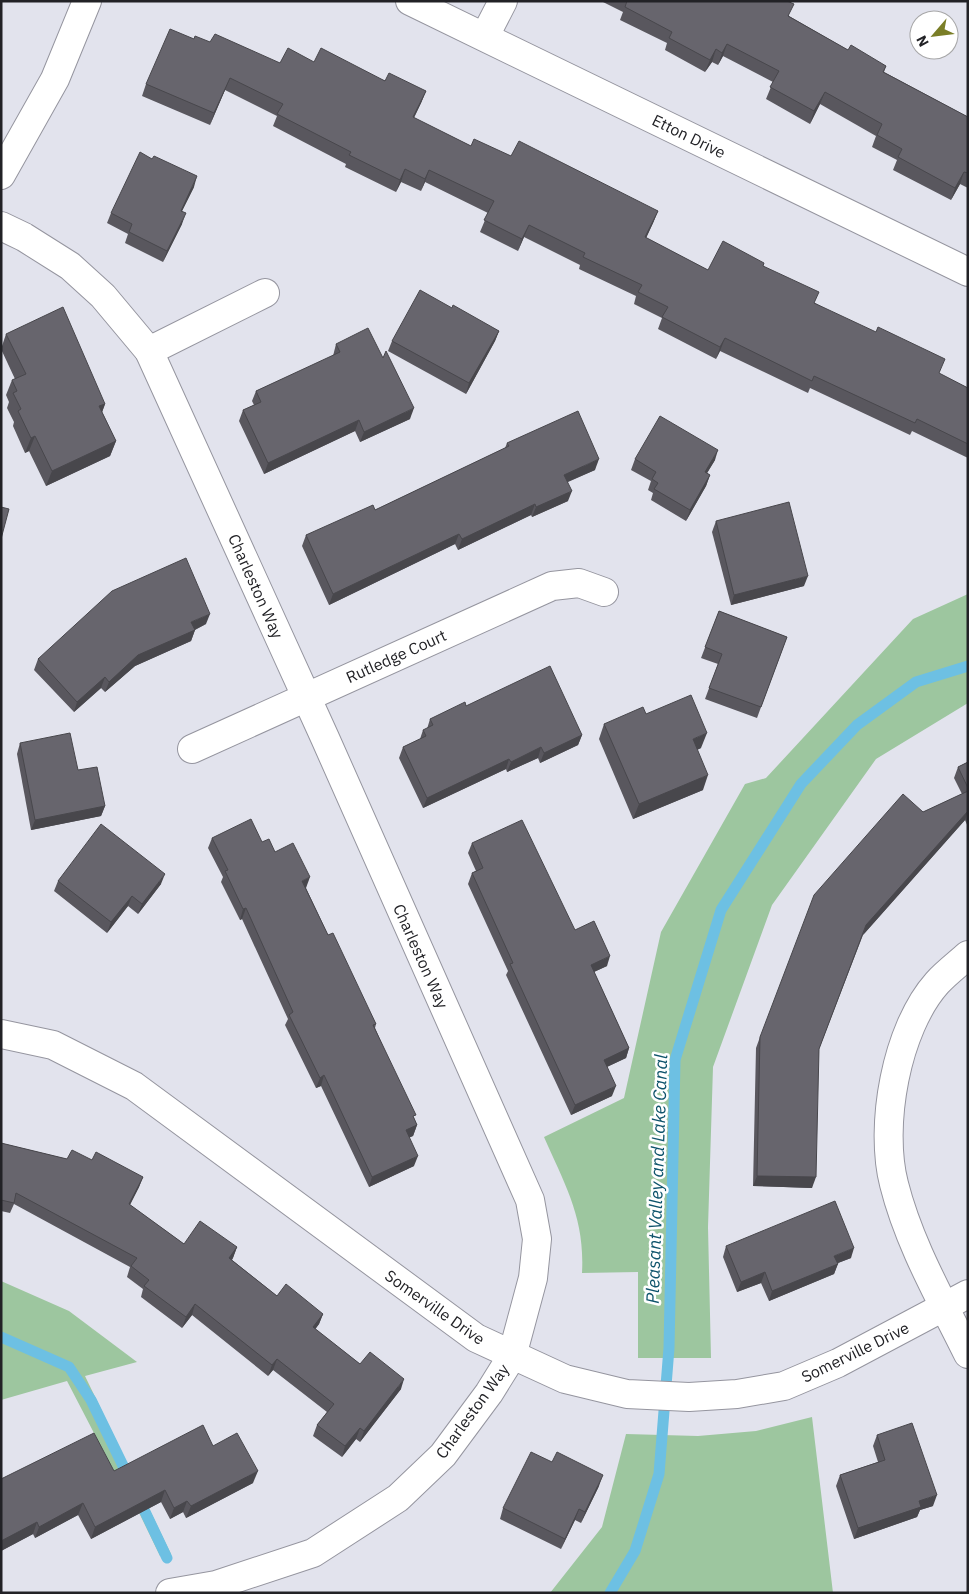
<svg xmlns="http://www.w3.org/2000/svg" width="969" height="1594" font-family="'IBM Plex Sans',sans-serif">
  <rect width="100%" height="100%" fill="#e2e3ed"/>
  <g fill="#9dc69f">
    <path d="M968 594V703L876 759 772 905 713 1067 708 1227 711 1358H638V1272L582 1273C585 1218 565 1185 544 1137L624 1098 661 932 745 784 766 778 913 619Z"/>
    <path d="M1 1281 69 1311 137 1362 85 1376 171 1554 160 1556 129 1492 122 1487 67 1381 1 1400Z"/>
    <path d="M812 1417 833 1593H550L602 1527 626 1434 698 1436 756 1431Z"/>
  </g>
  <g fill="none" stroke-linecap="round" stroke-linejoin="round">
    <g stroke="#6dc0e3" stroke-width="11">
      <path d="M1 1337 69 1367 91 1400 130 1480"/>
      <path d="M138 1497 167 1558"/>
      <path d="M610 1593 635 1551 659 1474 669 1348 675 1060 721 910 801 784 857 725 916 682 968 666"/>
    </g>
    <g stroke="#95959f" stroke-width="30">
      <g id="street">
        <path d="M410 1 968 272"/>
        <path d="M485 36 503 1"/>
        <path d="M1 175 55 79 87 1"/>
        <path d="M1 226 24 237 70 266 103 296 149 351 325 738 530 1200 537 1239 533 1278 512 1356 489 1393 443 1455 398 1498 313 1553 216 1585 170 1593"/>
        <path d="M149 351 265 293"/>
        <path d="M192 749 552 586 579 583 604 592"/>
        <path d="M968 955C958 964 946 973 937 983 896 1029 879 1126 894 1184 909 1244 941 1299 968 1354"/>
        <path d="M1 1034 53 1045 134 1086 476 1338 565 1379 627 1394 689 1397 737 1394 784 1386 838 1363 968 1294"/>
      </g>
    </g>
    <use href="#street" stroke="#fff" stroke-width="28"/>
  </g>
  <g fill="#59575e">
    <path d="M601 1H787L789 16 848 50 886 66 884 72 968 117V188L960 184 951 200 893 170 897 160 872 147 876 136 820 104 810 124 766 99 773 82 723 56 718 65 712 62 705 72 665 50 667 43 620 20 623 12Z"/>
    <path d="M194 39 210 42 280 63 314 62 426 91 421 103 414 118 471 146 511 156 658 211 653 223 646 238 708 270 763 266 815 303 940 374 968 388V458L912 431 910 435 810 388 808 393 720 351 716 359 658 329 662 318 634 304 636 296 579 269 580 265 524 237 518 251 480 232 488 213 425 182 421 191 401 182 396 192 345 167 346 164 273 126 277 116 225 90 210 125 142 96 146 84Z"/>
    <path d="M194 187 182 211V224L163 262 125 243 128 234 107 223 111 213Z"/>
    <path d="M452 308 499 331 495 341 466 394 388 351 392 341Z"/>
    <path d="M6 334 105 404 102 412 116 441 110 456 46 486 29 451 25 453 13 426 14 422 7 408 9 402 6 395 12 380 15 379 1 349Z"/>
    <path d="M336 344 410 419 360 442 355 431 264 474 239 421 243 410 254 405 252 401 256 391 333 356Z"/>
    <path d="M507 443 595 470 568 482V501L532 517 531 515 458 550 455 544 329 605 302 546 306 535 375 510 505 448Z"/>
    <path d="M635 459 715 460 707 473 710 475 706 486 686 521 651 500 653 493 648 490 651 481 631 470Z"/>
    <path d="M716 521 804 586 731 605 712 532Z"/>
    <path d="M719 611 787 637 757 718 705 699 718 664 701 658Z"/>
    <path d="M206 624 195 630 191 641 135 666 105 692 101 688 74 712 34 670 38 659Z"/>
    <path d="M466 706 582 735 578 745 540 763 538 758 507 772 506 769 423 808 399 758 403 747 420 739 423 730 427 729 430 719Z"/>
    <path d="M646 714 701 748 697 750 703 790 633 819 599 739 604 724Z"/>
    <path d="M20 743 78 770 105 806 101 816 31 830 17 754Z"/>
    <path d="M968 762V827L965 820 863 935 819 1049 812 1188 753 1186 756 1048 760 1037 923 812 962 794 954 778 958 767Z"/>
    <path d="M212 838 262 842 275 852 306 888 328 935 376 1024 375 1028 417 1125 413 1136 409 1137 414 1166 369 1187 321 1086 316 1088 285 1025 288 1019 242 919 240 920 221 882 223 877 208 848Z"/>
    <path d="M472 843 575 930 607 966 594 972 629 1048 626 1058 607 1067 612 1096 571 1115 506 975 508 971 468 884 472 873 476 871 468 853Z"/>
    <path d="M58 881 161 884 138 914 128 906 107 933 54 891Z"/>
    <path d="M1 1143 67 1159 92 1160 143 1177 139 1187 130 1205 184 1244 237 1247 232 1260 277 1296 323 1314 319 1324 315 1329 360 1364 401 1389 360 1442 356 1439 342 1457 313 1436 317 1425 327 1412 273 1370 268 1376 192 1315 182 1328 141 1297 143 1289 127 1277 130 1267 14 1204 10 1213 1 1211Z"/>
    <path d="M726 1246 851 1258 838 1263 834 1274 769 1301 761 1283 737 1292 723 1257Z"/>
    <path d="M877 1435 933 1506 920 1510 917 1517 854 1539 836 1486 840 1475 878 1462 873 1446Z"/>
    <path d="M213 1446 253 1483 186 1518 183 1512 170 1519 161 1502 91 1539 78 1515 35 1538 33 1534 1 1551V1479L114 1471Z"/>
    <path d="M599 1486 581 1523 575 1520 561 1549 500 1519 503 1508Z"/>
  </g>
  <g fill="#48474c">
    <path d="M727 44 723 56 718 65 722 53Z"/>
    <path d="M716 49 712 62 705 72 710 60Z"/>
    <path d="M230 78 225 90 210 125 214 113Z"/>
    <path d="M426 91 421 103 408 129 413 117Z"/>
    <path d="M825 92 820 104 810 124 814 111Z"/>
    <path d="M405 169 401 182 396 192 400 180Z"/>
    <path d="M429 170 425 182 421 191 425 179Z"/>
    <path d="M964 172 960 184 951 200 955 188Z"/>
    <path d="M197 176 194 187 177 221 181 211Z"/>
    <path d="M658 211 653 223 641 249 645 237Z"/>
    <path d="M186 213 182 224 163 262 167 251Z"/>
    <path d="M529 225 524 237 518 251 522 239Z"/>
    <path d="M499 331 495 341 466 394 469 383Z"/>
    <path d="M725 338 720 351 716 359 720 347Z"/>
    <path d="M105 404 100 418 99 406Z"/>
    <path d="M414 408 410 419 360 442 364 432Z"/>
    <path d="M359 420 355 431 264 474 268 463Z"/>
    <path d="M35 436 29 451 25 453 31 438Z"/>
    <path d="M116 441 110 456 46 486 52 471Z"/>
    <path d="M718 450 715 460 701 483 705 472Z"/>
    <path d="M599 459 595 470 560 485 564 475Z"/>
    <path d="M710 475 706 486 686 521 690 510Z"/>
    <path d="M572 491 568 501 532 517 536 507Z"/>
    <path d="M535 504 531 515 458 550 462 539Z"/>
    <path d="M459 534 455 544 329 605 333 594Z"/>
    <path d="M808 576 804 586 731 605 734 595Z"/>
    <path d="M210 614 206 624 188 633 191 622Z"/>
    <path d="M195 630 191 641 135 666 105 692 109 682 138 655Z"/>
    <path d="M105 677 101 688 74 712 77 702Z"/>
    <path d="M707 733 701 748 687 754 693 739Z"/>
    <path d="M582 735 578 745 540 763 544 753Z"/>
    <path d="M541 747 538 758 507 772 511 762Z"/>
    <path d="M509 759 506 769 423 808 427 798Z"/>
    <path d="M708 775 703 790 633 819 639 804Z"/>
    <path d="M105 806 101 816 31 830 35 820Z"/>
    <path d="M968 811 965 820 863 935 866 925Z"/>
    <path d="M165 874 161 884 138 914 142 904Z"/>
    <path d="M310 877 306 888 298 892 302 881Z"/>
    <path d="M132 896 128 906 107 933 111 922Z"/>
    <path d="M246 908 242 919 240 920 243 909Z"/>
    <path d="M610 956 607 966 587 975 591 965Z"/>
    <path d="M629 1048 626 1058 600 1070 604 1060Z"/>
    <path d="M324 1075 321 1086 316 1088 320 1078Z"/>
    <path d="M616 1086 612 1096 571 1115 575 1105Z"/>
    <path d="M417 1125 413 1136 402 1141 406 1130Z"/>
    <path d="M418 1156 414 1166 369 1187 372 1177Z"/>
    <path d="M757 1176 816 1177 812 1188 753 1186Z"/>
    <path d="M143 1177 139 1187 125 1214 129 1204Z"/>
    <path d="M237 1247 233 1258 226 1268 229 1258Z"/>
    <path d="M854 1248 851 1258 830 1266 834 1256Z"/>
    <path d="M838 1264 834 1274 769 1301 772 1291Z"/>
    <path d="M765 1272 761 1283 737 1292 741 1282Z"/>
    <path d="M195 1304 192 1315 182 1328 186 1317Z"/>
    <path d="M323 1314 319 1324 309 1338 313 1327Z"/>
    <path d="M277 1359 273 1370 268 1376 272 1365Z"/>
    <path d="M404 1379 401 1389 360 1442 364 1431Z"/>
    <path d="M360 1428 356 1439 342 1457 345 1446Z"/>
    <path d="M258 1471 253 1483 186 1518 191 1506Z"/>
    <path d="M603 1475 599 1486 581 1523 585 1512Z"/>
    <path d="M165 1490 161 1502 91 1539 95 1527Z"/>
    <path d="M937 1495 933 1506 920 1510 917 1517 854 1539 858 1528 919 1501Z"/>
    <path d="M187 1501 183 1512 170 1519 174 1508Z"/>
    <path d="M83 1503 78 1515 35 1538 39 1527Z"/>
    <path d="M579 1509 575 1520 561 1549 565 1539Z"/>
    <path d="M37 1522 33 1534 1 1551V1541Z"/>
  </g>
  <g fill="#67656d" stroke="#48474c">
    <path d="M627 1H787L794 4 788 16 848 50 851 45 886 66 883 72 968 117V173L964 172 955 188 898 157 902 149 877 135 882 124 825 92 814 111 770 87 779 71 727 44 722 53 716 49 710 60 669 38 672 32 625 7Z"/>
    <path d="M170 29 194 39 195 36 210 42 215 34 280 63 288 48 314 62 321 48 385 81 389 73 426 91 413 117 471 146 474 139 511 156 519 141 658 211 645 237 708 270 723 241 764 263 763 266 819 292 814 303 876 332 878 327 945 359 939 373 968 388V444L917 419 915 423 814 376 812 381 725 338 720 347 662 317 668 307 638 292 642 285 583 257 585 253 529 225 522 239 484 220 494 201 429 170 425 179 405 169 400 180 349 155 351 152 277 114 283 104 230 78 214 113 146 84Z"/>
    <path d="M140 152 152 159 154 156 197 176 181 211 186 213 167 251 129 232 132 224 111 213Z"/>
    <path d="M420 290 452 308 453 305 499 331 469 383 392 341Z"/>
    <path d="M63 307 105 404 99 406 116 441 52 471 35 436 31 438 18 411 21 409 13 393 17 391 12 380 26 374 6 334Z"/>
    <path d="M368 328 383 358 386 351 414 408 364 432 359 420 268 463 243 410 261 402 256 391 340 352 336 344Z"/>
    <path d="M578 411 599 459 564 475 572 491 536 507 535 504 462 539 459 534 333 594 306 535 373 505 375 510 509 446 507 443Z"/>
    <path d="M660 416 718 450 705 472 710 475 690 510 654 489 658 483 652 479 656 472 635 459Z"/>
    <path d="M789 502 808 576 734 595 716 521Z"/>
    <path d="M1 507 9 509 1 539Z"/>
    <path d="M186 558 210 614 191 622 195 630 138 655 109 682 105 677 77 702 38 659 112 591Z"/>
    <path d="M719 611 787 637 761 707 709 688 722 654 705 647Z"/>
    <path d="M550 666 582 735 544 753 541 747 511 762 509 759 427 798 403 747 426 736 423 730 433 725 430 719 465 702 466 706Z"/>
    <path d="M691 695 707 733 693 739 708 775 639 804 604 724 643 707 646 714Z"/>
    <path d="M70 733 78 770 97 767 105 806 35 820 20 743Z"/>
    <path d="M968 762V788L958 767Z"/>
    <path d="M968 791V811L866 925 819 1049 816 1177 757 1176 760 1037 814 895 903 794 923 812Z"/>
    <path d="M251 819 262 842 269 839 275 852 293 843 310 877 302 881 328 935 333 933 376 1024 373 1025 416 1115 413 1116 417 1125 406 1130 418 1156 372 1177 324 1075 320 1078 289 1015 293 1012 246 908 243 909 225 871 228 870 212 838Z"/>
    <path d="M522 820 575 930 594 921 610 956 591 965 629 1048 604 1060 616 1086 575 1105 510 964 513 963 472 873 483 868 472 843Z"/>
    <path d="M101 824 165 874 142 904 132 896 111 922 58 881Z"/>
    <path d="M1 1143 67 1159 72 1150 92 1160 96 1152 143 1177 129 1204 184 1244 200 1221 237 1247 229 1258 277 1296 286 1284 323 1314 313 1327 360 1364 370 1352 404 1379 364 1431 360 1428 345 1446 317 1425 334 1404 277 1359 272 1365 195 1304 186 1317 144 1286 149 1280 131 1266 137 1258 16 1193 14 1203 1 1200Z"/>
    <path d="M835 1201 854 1248 834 1256 838 1264 772 1291 765 1272 741 1282 726 1246Z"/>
    <path d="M912 1423 937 1495 919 1501 921 1507 858 1528 840 1475 885 1460 877 1435Z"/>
    <path d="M203 1425 213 1446 237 1433 258 1471 191 1506 187 1501 174 1508 165 1490 95 1527 83 1503 39 1527 37 1522 1 1541V1479L94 1433 114 1471Z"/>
    <path d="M531 1452 552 1462 557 1452 603 1475 585 1512 579 1509 565 1539 503 1508Z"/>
  </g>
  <g text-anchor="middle" stroke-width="5" stroke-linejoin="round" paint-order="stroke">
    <g font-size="16" fill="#222226" stroke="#fff">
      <text transform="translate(689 136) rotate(26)" y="6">Etton Drive</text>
      <text transform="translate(256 586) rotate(66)" y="6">Charleston Way</text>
      <text transform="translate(396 656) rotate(-24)" y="6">Rutledge Court</text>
      <text transform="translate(421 956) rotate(66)" y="6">Charleston Way</text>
      <text transform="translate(435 1307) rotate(35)" y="6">Somerville Drive</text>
      <text transform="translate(855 1352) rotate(-26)" y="6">Somerville Drive</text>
      <text transform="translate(472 1411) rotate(-54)" y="6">Charleston Way</text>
    </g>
    <g font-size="18" font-style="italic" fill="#0f546c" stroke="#fff">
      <text transform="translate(657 1179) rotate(-88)" y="6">Pleasant Valley and Lake Canal</text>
    </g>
  </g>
  <rect width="969" height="1594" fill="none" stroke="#222226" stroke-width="5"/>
  <g transform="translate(934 35) rotate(242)"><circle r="24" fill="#ffffff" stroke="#a7a7a8"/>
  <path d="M0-4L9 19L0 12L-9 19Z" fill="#7a7e27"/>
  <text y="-8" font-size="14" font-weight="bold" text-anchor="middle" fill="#222226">N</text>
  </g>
</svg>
